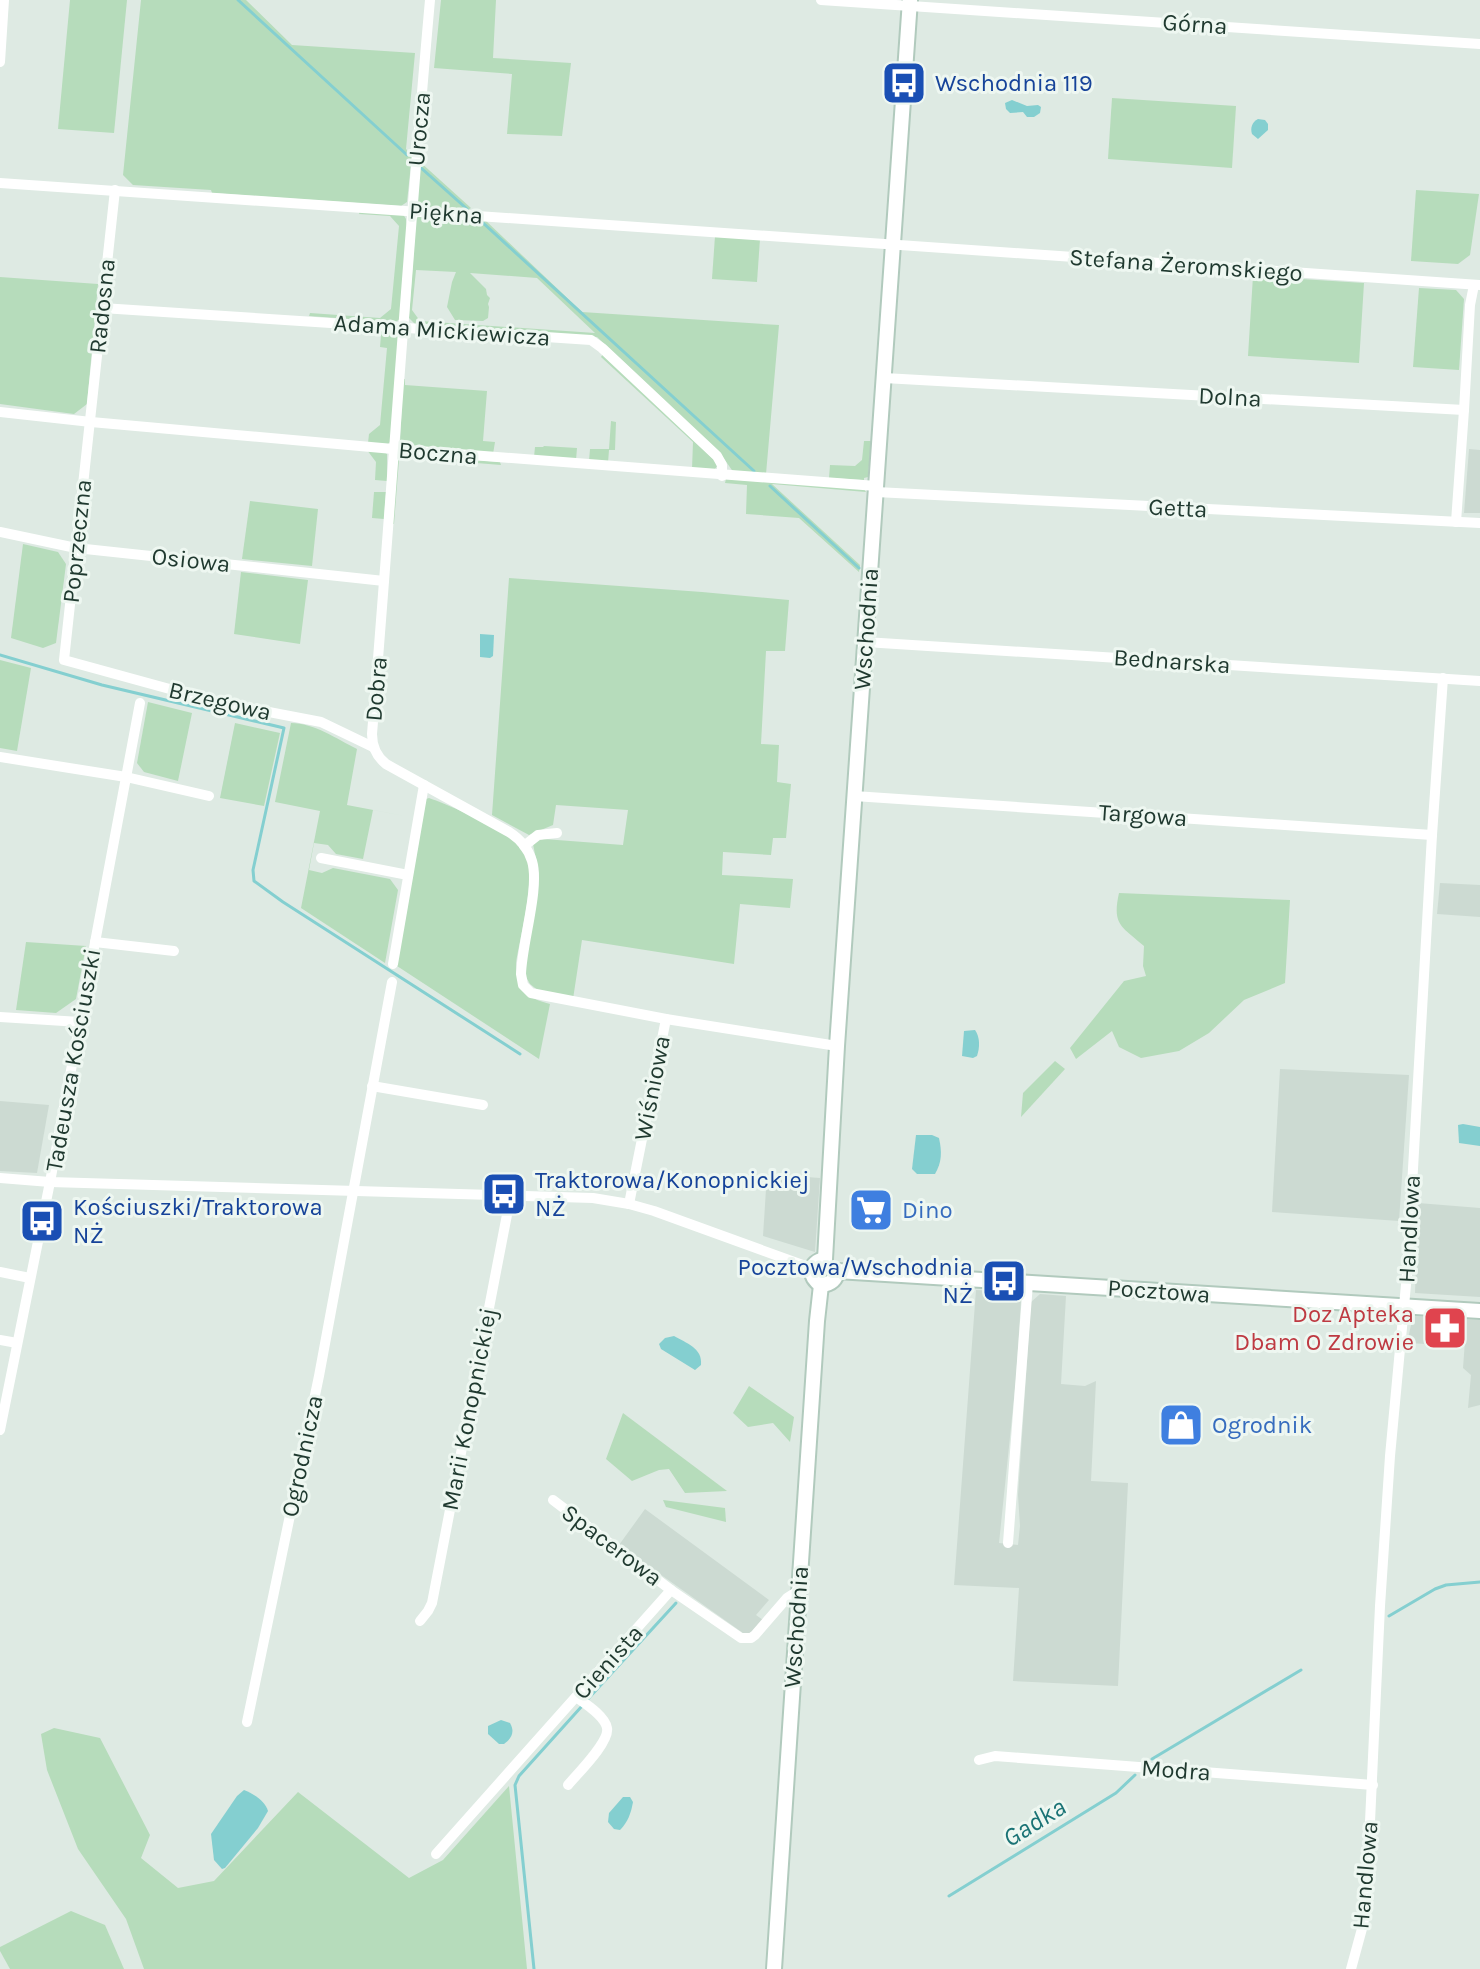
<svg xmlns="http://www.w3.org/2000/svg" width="1480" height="1969" font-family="Karla,sans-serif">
  <rect width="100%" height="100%" fill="#deeae3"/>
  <g fill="#ccdad2">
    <path d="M1469 449 1480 450V513H1464Z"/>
    <path d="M1440 883 1480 885V917L1437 914Z"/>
    <path d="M1280 1069 1409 1075 1399 1221 1272 1212Z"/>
    <path d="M0 1101 49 1105 37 1173 0 1171Z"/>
    <path d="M767 1174 820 1178 815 1252 763 1236Z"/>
    <path d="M1418 1203 1480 1208V1297L1415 1293Z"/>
    <path d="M976 1290 1014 1292 1021 1301 1016 1379 999 1543 1018 1545 1020 1526 1018 1495 1031 1302 1040 1294 1066 1296 1061 1384 1085 1386 1096 1381 1091 1481 1128 1483 1118 1686 1013 1681 1019 1588 954 1585Z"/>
    <path d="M1413 1316 1480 1320V1405L1468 1408 1471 1375 1463 1368 1465 1341 1463 1338 1450 1336 1446 1340V1345L1407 1343Z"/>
    <path d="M645 1509 769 1600 756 1615 763 1620 751 1633H743L619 1545Z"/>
  </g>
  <g fill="#b6dcbb" fill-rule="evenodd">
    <path d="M70 0H127L114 133 58 129Z"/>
    <path d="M141 0H246L292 45 415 53 406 149 412 155 407 202 401 206 212 193 211 190 133 185 123 175Z"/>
    <path d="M441 0H496L493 58 571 63 562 136 507 134 512 74 434 68Z"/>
    <path d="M1112 98 1236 106 1232 168 1108 159Z"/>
    <path d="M419 161 471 208 465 212 424 208 417 202Z"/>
    <path d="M1416 190 1479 194 1470 255 1458 264 1411 261Z"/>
    <path d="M360 210 403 214 406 219 407 227 401 318 397 321 390 322 309 316 310 313 380 318 391 309 399 226 390 216 359 214Z"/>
    <path d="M419 216 484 219 582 312 779 325 766 474 734 473 720 453 597 337 415 324 409 318 416 219ZM416 270 456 272 452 282 447 307 455 320 483 321 488 318 489 307 488 304 490 298 487 295 486 289 470 273 537 278 595 333 420 321 412 310Z"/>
    <path d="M715 236 760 239 757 282 712 279Z"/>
    <path d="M1253 276 1364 283 1359 363 1248 356Z"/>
    <path d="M0 277 98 284 87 404 74 414 0 404Z"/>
    <path d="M1419 288 1456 290 1464 299 1459 370 1413 367Z"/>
    <path d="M348 326 395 330 399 335 391 441 388 444 368 443 369 434 380 425 387 348 380 347 381 335 379 332 348 330Z"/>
    <path d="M603 354 715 461 717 466 715 469H692L693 442 601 357Z"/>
    <path d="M403 379H405V385L487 391 483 441 495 442 493 454 405 447 400 444Z"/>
    <path d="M611 421 616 422 615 450H609L608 463 589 461 590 449H609Z"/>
    <path d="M864 441H871L868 477 864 478V480L829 478 830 465 855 466 862 460Z"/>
    <path d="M544 446 577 448 576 460 534 457 535 447H543Z"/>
    <path d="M367 450 385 452 387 454V481L375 480 376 462Z"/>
    <path d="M398 454 500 462 501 465 402 457 399 460 394 524H392Z"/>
    <path d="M726 479 864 489 866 492 772 484 860 565 859 572 799 518 746 514 747 485 725 483Z"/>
    <path d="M374 492H386L384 519 372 518Z"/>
    <path d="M250 501 318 509 312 566 242 559Z"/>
    <path d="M23 544 58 552 66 564 56 643 43 648 11 638Z"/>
    <path d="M241 572 308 580 300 644 234 634Z"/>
    <path d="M509 578 702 592 789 600 785 651H766L761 744 779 745 777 782 791 784 786 838H773L771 855 723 852 722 875 793 879 790 908 740 904 734 964 582 940 573 999 540 992 530 984 526 977 525 968 539 875 533 844 537 840 544 839 623 845 628 810 556 805 553 825 529 835 492 815Z"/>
    <path d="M0 660 31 668 17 751 0 748Z"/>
    <path d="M148 702 192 713 178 781 144 772 137 763Z"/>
    <path d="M235 723 280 733 264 806 220 798Z"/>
    <path d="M291 723C314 723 337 739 357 749L347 805 410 817 373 810 363 859 336 854 328 845 314 843 309 870 322 873 333 868 390 879 398 890 385 963 301 908 320 811 275 802Z"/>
    <path d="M429 798C447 804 506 830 518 843 521 846 525 854 527 859 535 881 520 938 516 963 517 990 526 998 550 1004L539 1059 397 966 426 799Z"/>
    <path d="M1119 893 1290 900 1285 983 1244 1000 1209 1033 1179 1051 1141 1058 1119 1047 1112 1031 1076 1059 1070 1048 1124 981 1146 976 1143 966 1144 946C1121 926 1112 925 1119 893Z"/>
    <path d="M26 942 86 946 76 999 56 1013 16 1010Z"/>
    <path d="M1055 1061 1065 1069 1021 1117 1023 1093Z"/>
    <path d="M749 1386 794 1417 790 1442 773 1423 748 1427 733 1413Z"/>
    <path d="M623 1413 727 1491 685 1493 669 1469 659 1470 632 1481 606 1459Z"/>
    <path d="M663 1500 725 1508 726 1522 666 1507Z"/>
    <path d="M54 1728 100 1738 150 1835 141 1858 178 1888 214 1881 298 1792 409 1878 443 1860 509 1786 527 1969H144L126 1919 78 1849 47 1770 41 1734Z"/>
    <path d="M71 1911 105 1925 124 1969H10L0 1951V1947Z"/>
  </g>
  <g fill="#84cfd0">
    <path d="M1012 100 1027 106 1038 105 1041 107 1040 113 1034 117H1027L1023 112 1010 113 1006 109 1005 103Z"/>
    <path d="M1258 119 1265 120 1268 124V130L1258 139 1252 134C1250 128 1252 122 1258 119Z"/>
    <path d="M480 634 494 635 493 656 490 658 480 657Z"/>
    <path d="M975 1030C980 1037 980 1047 977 1056L973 1058 962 1056 964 1031Z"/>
    <path d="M1463 1124 1480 1127V1146L1459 1143 1458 1125Z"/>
    <path d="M916 1135H932L939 1138C942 1152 942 1162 935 1174H917L912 1169Z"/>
    <path d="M674 1336C686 1343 703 1348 701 1365L695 1370 661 1349 659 1344 665 1338Z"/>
    <path d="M501 1720 510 1723C515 1732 512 1738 504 1744H499L488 1734V1726Z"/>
    <path d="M244 1790C254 1794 265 1801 268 1811L258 1828 225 1868 222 1869 214 1860 211 1834 237 1796Z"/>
    <path d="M623 1797H630L633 1802C631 1813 628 1822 620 1830L614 1829 608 1822 609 1813Z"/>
  </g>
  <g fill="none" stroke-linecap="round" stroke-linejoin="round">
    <g stroke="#84cfd0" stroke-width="3">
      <path d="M238 0 407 155"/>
      <path d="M420 167 467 209"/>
      <path d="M482 222 754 471"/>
      <path d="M770 486 859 568"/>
      <path d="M0 655 102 685 284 728 253 870 254 881 283 902 520 1054"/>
      <path d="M1389 1616 1435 1589 1446 1585 1480 1582"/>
      <path d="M587 1700 676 1603"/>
      <path d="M1152 1759 1301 1670"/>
      <path d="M949 1896 1116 1793 1135 1775"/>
      <path d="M534 1969 515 1785 519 1776 582 1706"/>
    </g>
    <g stroke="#b1cabd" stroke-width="18">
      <g id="secondary">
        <path d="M825 1259 837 1046 910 0"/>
        <path d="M825 1259C808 1262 808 1277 821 1285 830 1284 836 1281 837 1271"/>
        <path d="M837 1271 1480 1311"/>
        <path d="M774 1969 817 1321 821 1285"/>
      </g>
    </g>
    <g stroke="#fff" stroke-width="10">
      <path d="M430 0C408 244 392 489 372 734 372 747 376 756 386 764L509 832C520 839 528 848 532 861 540 888 522 942 521 974L523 985 531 993 666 1019 837 1046"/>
      <path d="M821 0 1480 44"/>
      <path d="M0 62 4 0"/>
      <path d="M0 183 1480 285"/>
      <path d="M115 190 64 660 217 702 321 722 373 747"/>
      <path d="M102 308 591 340 602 348 717 456 722 465V476"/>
      <path d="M884 378 1464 410 1456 522"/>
      <path d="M1464 410 1470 305 1474 285"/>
      <path d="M0 412 91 422 393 449 876 486"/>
      <path d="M876 492 1480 523"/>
      <path d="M0 532 76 548 384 581"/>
      <path d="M865 642 1480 681"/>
      <path d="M0 757 126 777 209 796"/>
      <path d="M854 796 1432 835"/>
      <path d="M524 846 538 835 557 833"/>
      <path d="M321 858 408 875"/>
      <path d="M95 942 174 951"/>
      <path d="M393 964 424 785"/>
      <path d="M0 1017 80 1022"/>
      <path d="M372 1086 483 1105"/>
      <path d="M0 1178 50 1182 593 1198 629 1204 654 1211 811 1268"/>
      <path d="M629 1204 666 1019"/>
      <path d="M0 1272 30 1278"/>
      <path d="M0 1340 17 1343"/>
      <path d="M0 1430 50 1182 140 703"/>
      <path d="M553 1500 671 1590 741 1638H751L755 1635 787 1598 798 1591"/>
      <path d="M1008 1543 1028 1283"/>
      <path d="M420 1621 428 1611 432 1603 511 1194"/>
      <path d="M247 1722 319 1376 392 982"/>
      <path d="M979 1760 995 1756 1373 1785"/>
      <path d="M568 1785C577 1774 610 1742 607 1728 605 1716 586 1704 576 1697"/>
      <path d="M436 1854 671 1590"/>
      <path d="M1351 1969 1363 1925 1366 1908 1380 1606 1390 1456 1407 1274 1432 835 1443 678"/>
    </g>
    <use href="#secondary" stroke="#fff" stroke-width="14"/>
  </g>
  <defs>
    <g id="bus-square" transform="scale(2.3)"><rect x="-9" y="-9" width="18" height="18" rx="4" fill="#1a4fb4" stroke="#eef7f1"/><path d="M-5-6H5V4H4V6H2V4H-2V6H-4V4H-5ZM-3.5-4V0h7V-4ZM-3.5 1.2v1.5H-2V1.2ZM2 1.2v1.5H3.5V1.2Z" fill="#fff"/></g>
    <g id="supermarket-square" transform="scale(2.3)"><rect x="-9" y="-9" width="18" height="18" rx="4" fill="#3f7fe0" stroke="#eef7f1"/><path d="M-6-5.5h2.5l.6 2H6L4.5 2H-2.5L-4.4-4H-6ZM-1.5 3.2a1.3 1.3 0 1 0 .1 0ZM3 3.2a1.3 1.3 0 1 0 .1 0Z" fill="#fff"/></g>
    <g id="pharmacy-square" transform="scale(2.3)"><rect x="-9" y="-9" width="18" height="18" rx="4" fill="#e0444e" stroke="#eef7f1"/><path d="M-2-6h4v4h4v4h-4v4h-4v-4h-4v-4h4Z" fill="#fff"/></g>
    <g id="shop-square" transform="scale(2.3)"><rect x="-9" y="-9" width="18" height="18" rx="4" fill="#3f7fe0" stroke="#eef7f1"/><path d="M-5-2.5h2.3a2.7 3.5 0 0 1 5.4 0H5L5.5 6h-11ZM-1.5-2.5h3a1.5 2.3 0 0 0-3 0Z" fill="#fff"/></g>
  </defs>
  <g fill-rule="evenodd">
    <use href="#bus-square" x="904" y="83"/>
    <use href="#bus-square" x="504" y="1194"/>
    <use href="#supermarket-square" x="871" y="1210"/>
    <use href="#bus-square" x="42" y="1221"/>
    <use href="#bus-square" x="1004" y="1281"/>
    <use href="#pharmacy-square" x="1445" y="1328"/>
    <use href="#shop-square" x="1181" y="1425"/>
  </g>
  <g text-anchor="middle" stroke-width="6" stroke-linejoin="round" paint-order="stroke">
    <g font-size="24" fill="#1f392f" stroke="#eef7f1">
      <text transform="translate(1195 24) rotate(4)" y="8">Górna</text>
      <text transform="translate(419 129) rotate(-85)" y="8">Urocza</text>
      <text transform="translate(446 213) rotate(4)" y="8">Piękna</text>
      <text transform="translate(1186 265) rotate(4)" y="8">Stefana Żeromskiego</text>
      <text transform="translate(102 306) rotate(-84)" y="8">Radosna</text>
      <text transform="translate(442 330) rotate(4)" y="8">Adama Mickiewicza</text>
      <text transform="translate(1230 397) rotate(3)" y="8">Dolna</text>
      <text transform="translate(438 453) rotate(5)" y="8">Boczna</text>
      <text transform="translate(1178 508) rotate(3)" y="8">Getta</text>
      <text transform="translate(77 541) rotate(-84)" y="8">Poprzeczna</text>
      <text transform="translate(191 560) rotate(6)" y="8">Osiowa</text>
      <text transform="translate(866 629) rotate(-86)" y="8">Wschodnia</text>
      <text transform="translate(1172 661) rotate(4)" y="8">Bednarska</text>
      <text transform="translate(376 689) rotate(-85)" y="8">Dobra</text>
      <text transform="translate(220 701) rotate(13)" y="8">Brzegowa</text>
      <text transform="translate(1143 815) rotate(4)" y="8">Targowa</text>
      <text transform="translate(73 1060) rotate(-80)" y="8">Tadeusza Kościuszki</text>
      <text transform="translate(652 1088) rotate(-79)" y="8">Wiśniowa</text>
      <text transform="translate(1409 1229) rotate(-87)" y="8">Handlowa</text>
      <text transform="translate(1159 1291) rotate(4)" y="8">Pocztowa</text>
      <text transform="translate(469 1409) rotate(-79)" y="8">Marii Konopnickiej</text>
      <text transform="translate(302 1456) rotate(-78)" y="8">Ogrodnicza</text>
      <text transform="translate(612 1545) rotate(37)" y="8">Spacerowa</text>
      <text transform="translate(796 1627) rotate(-86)" y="8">Wschodnia</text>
      <text transform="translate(608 1662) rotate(-48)" y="8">Cienista</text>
      <text transform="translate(1176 1770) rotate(4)" y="8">Modra</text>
      <text transform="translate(1365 1875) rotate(-85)" y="8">Handlowa</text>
    </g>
    <g font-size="24" fill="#164399" stroke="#eef7f1" text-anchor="start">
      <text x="935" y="91">Wschodnia 119</text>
      <text x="535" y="1188">Traktorowa/Konopnickiej<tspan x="535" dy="28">NŻ</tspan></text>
      <text x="73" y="1215">Kościuszki/Traktorowa<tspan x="73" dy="28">NŻ</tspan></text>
      <text x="973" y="1275" text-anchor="end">Pocztowa/Wschodnia<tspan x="973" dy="28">NŻ</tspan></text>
    </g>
    <g font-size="24" fill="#366cbe" stroke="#eef7f1" text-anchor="start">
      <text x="902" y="1218">Dino</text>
      <text x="1212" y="1433">Ogrodnik</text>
    </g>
    <g font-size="24" fill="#be3a42" stroke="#eef7f1" text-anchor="end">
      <text x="1414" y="1322">Doz Apteka<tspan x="1414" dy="28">Dbam O Zdrowie</tspan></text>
    </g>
    <g font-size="26" font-style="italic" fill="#1a7375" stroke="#eef7f1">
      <text transform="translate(1034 1822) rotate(-32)" y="9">Gadka</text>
    </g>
  </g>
</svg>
